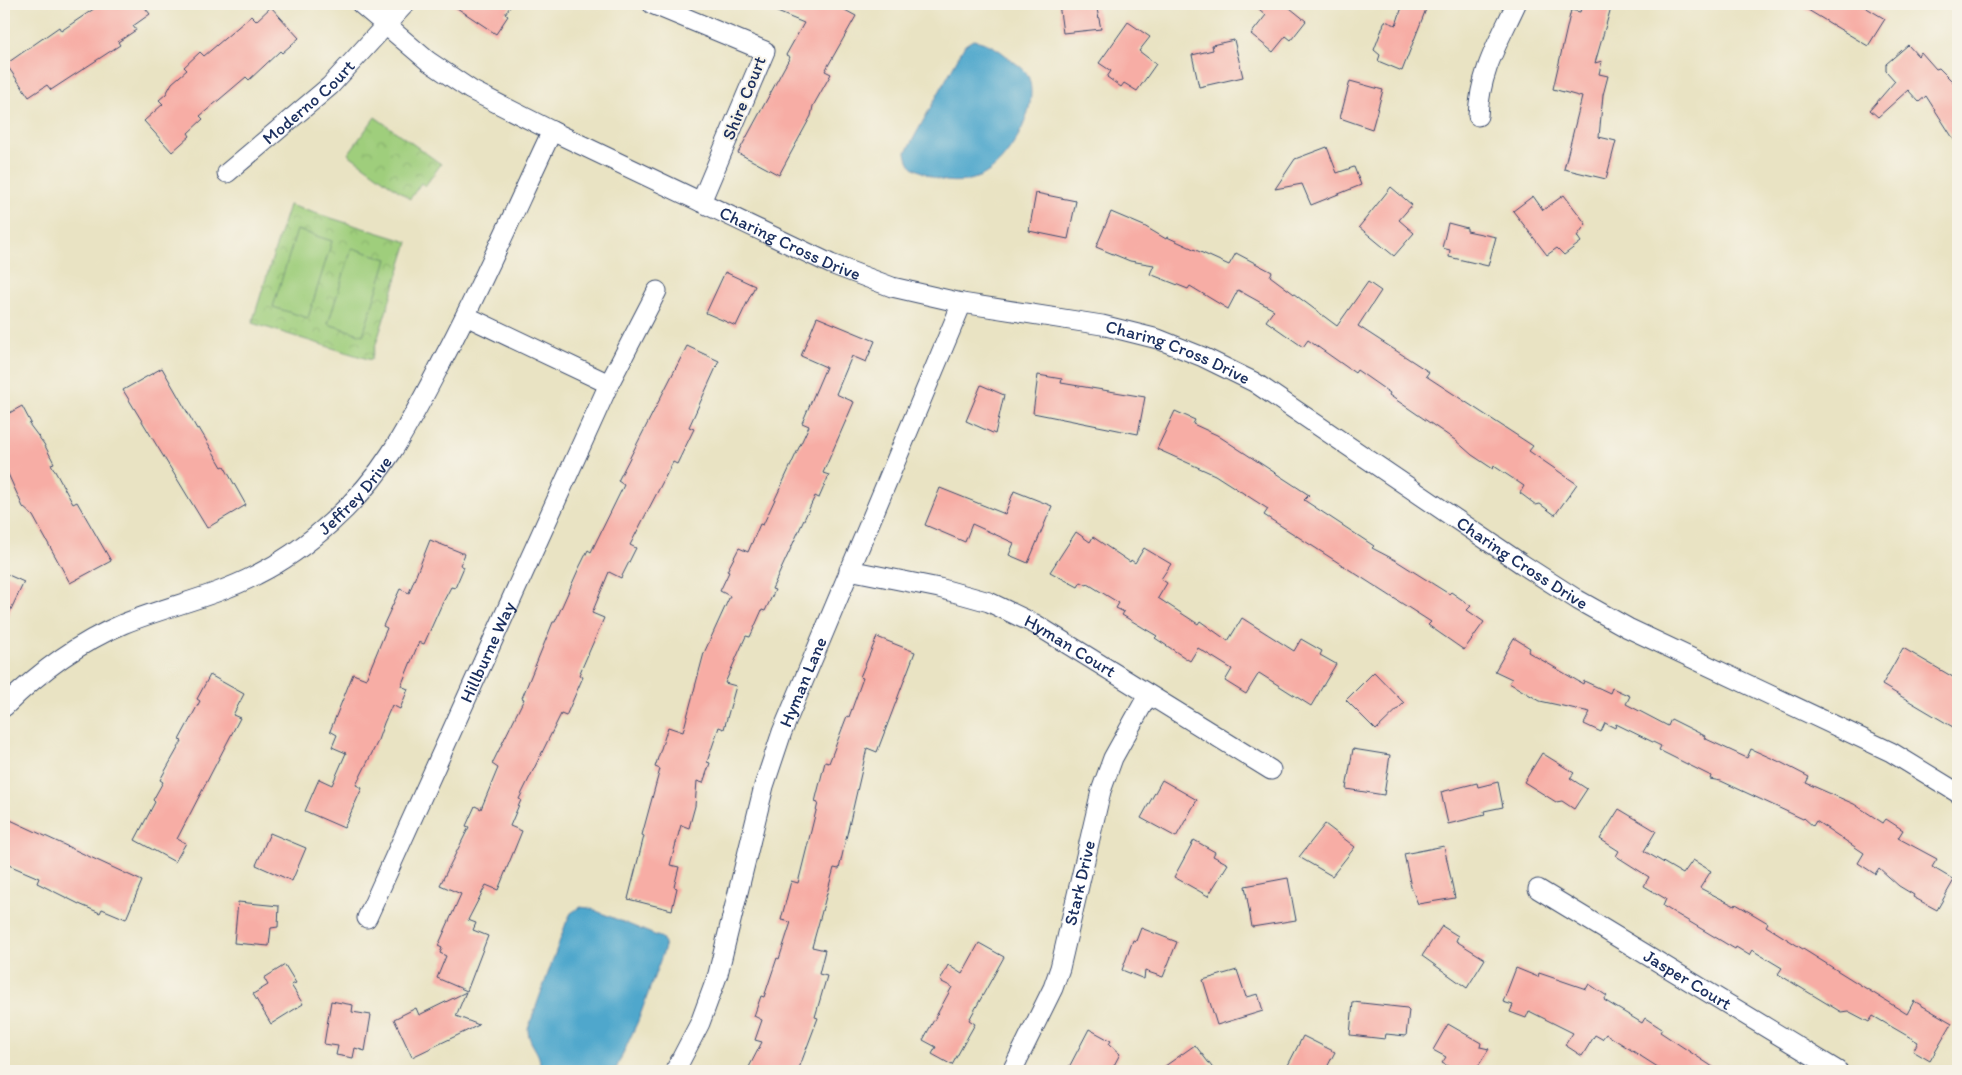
<svg xmlns="http://www.w3.org/2000/svg" width="1962" height="1075" font-family="Itim,sans-serif">
  <defs>
    <pattern id="park-crowns" width="20" height="18" patternUnits="userSpaceOnUse" patternTransform="scale(1.25)"><rect width="20" height="18" fill="#9fce7c"/><path d="M2 6a3 3 0 1 1 6 0M12 15a3 3 0 1 1 6 0" fill="none" stroke="#88b16e"/></pattern>
  </defs>
  <rect width="100%" height="100%" fill="#f7f3e8"/>
  <filter id="ink" filterUnits="userSpaceOnUse"><feTurbulence type="fractalNoise" baseFrequency=".02" numOctaves="2"/><feDisplacementMap in="SourceGraphic" scale="10" xChannelSelector="R" yChannelSelector="G"/><feConvolveMatrix kernelMatrix="1 2 1 2 8 2 1 2 1" color-interpolation-filters="sRGB"/></filter>
  <filter id="wash" filterUnits="userSpaceOnUse"><feTurbulence type="fractalNoise" baseFrequency=".0096" numOctaves="4" result="noise"/><feDisplacementMap in="SourceGraphic" scale="20" xChannelSelector="R" yChannelSelector="G"/><feGaussianBlur stdDeviation="1.12" result="paint"/><feColorMatrix in="noise" values="0 0 0 0 0 0 0 0 0 0 0 0 0 0 0 0 0 1.4 0 .05"/><feComposite in="paint" operator="in"/></filter>
  <g filter="url(#wash)">
    <rect width="100%" height="100%" fill="#e9e3c3"/>
    <g fill="url(#park-crowns)" stroke="#5d7e6d">
      <path d="M375 117 441 164 425 186 421 183 410 199 348 154Z"/>
      <path d="M289 205 408 242 371 360 252 323Z"/>
    </g>
    <g fill="#9fce7c" stroke="#5d7e6d">
      <path d="M297 230 332 241 308 318 273 307Z"/>
      <path d="M352 248 387 259 363 335 328 324Z"/>
    </g>
    <g fill="#50a7cc" stroke="#366b95">
      <path d="M973 40C988 42 999 49 1010 59 1015 63 1024 68 1027 74 1043 104 1008 166 979 177 963 184 942 183 928 175 915 168 908 168 906 152L965 45Z"/>
      <path d="M580 907 589 908 662 938 665 947 638 1021 615 1071H539C544 1052 528 1047 528 1029L566 923 571 913Z"/>
    </g>
    <g id="blocks">
      <g fill="#f7ada5">
        <path d="M101 4H142L150 14 133 26 136 30 118 42 120 45 51 90 47 85 29 97 6 64 59 27 61 31Z"/>
        <path d="M451 4H512L505 14 508 16 496 34Z"/>
        <path d="M758 4H834L856 16 825 71 831 74 813 106 811 116 779 175 738 153 790 57 786 55 804 23Z"/>
        <path d="M1059 4H1096L1101 29 1063 33Z"/>
        <path d="M1253 4H1285L1306 21 1291 40 1286 36 1273 52 1251 34 1266 15Z"/>
        <path d="M1403 4H1428L1402 71 1378 61 1380 55 1374 50 1385 21 1396 25Z"/>
        <path d="M1582 4H1612L1595 63 1602 61 1599 74 1608 76 1603 95 1599 137 1616 141 1606 179 1564 169 1582 97 1553 89 1571 10 1580 12Z"/>
        <path d="M1798 4H1860L1885 19 1868 46Z"/>
        <path d="M271 7 299 38 282 53 280 51 249 80 246 77 200 116 203 119 188 133 190 136 172 152 144 121 163 104 159 100 166 94 172 83 187 70 184 67 200 52 204 56 251 16 256 21Z"/>
        <path d="M1128 22 1150 37 1139 51 1156 64 1137 91 1124 83 1121 87 1107 77 1111 71 1099 63Z"/>
        <path d="M1234 40 1243 77 1199 87 1192 55 1213 50 1212 45Z"/>
        <path d="M1908 45 1918 56 1921 52 1936 69 1939 68 1958 87V146L1926 96 1919 102 1908 90 1878 117 1870 110 1895 81 1886 71V64Z"/>
        <path d="M1350 81 1383 90 1372 129 1340 118Z"/>
        <path d="M1327 147 1337 173 1354 167 1361 185 1311 205 1302 184 1275 189 1295 159Z"/>
        <path d="M1391 187 1412 205 1399 220 1414 233 1394 256 1359 227Z"/>
        <path d="M1036 193 1076 201 1068 239 1029 231Z"/>
        <path d="M1564 195 1586 224 1577 236 1581 242 1564 255 1557 248 1547 255 1513 211 1533 196 1543 210Z"/>
        <path d="M1111 212 1144 226 1166 239 1167 237 1229 265 1236 253 1272 272 1270 276 1337 326 1368 282 1381 291 1358 326 1429 372 1426 376 1533 446 1529 451 1577 484 1555 515 1540 504 1536 505 1520 493 1524 486 1494 466 1493 469 1472 455 1455 440 1389 395 1390 393 1357 370 1355 373 1308 340 1303 347 1266 321 1274 310 1238 290 1228 309 1190 286 1188 289 1150 274 1154 265 1130 261 1096 247Z"/>
        <path d="M1448 223 1467 228V231L1496 237 1488 266 1449 257 1450 250 1442 248Z"/>
        <path d="M725 272 755 286 736 326 706 313Z"/>
        <path d="M817 317 875 341 866 362 852 356 836 394 854 402 823 473 829 475 819 498 815 496 772 589 775 590 765 611 762 610 750 637 746 636 725 683 736 686 724 729 719 727 707 762 710 763 703 783 697 781 695 806 689 828 681 825 670 865 679 867 674 887 677 888 672 910 628 899 644 836 642 835 660 769 655 767 668 727 683 732 704 653 730 596 720 591 729 572 727 571 739 548 748 552 760 524 763 525 809 426 802 423 826 367 801 356Z"/>
        <path d="M687 346 719 361 689 427 694 429 677 464 673 462 630 545 636 548 621 578 609 572 592 613 604 618 579 675 583 677 566 716 561 714 519 799 521 800 510 826 522 831 498 890 486 885 468 920 476 923 473 930 488 936 467 991 437 978 446 956 440 953 442 948 438 946 461 894 440 885 469 827 466 826 475 806 481 809 498 768 492 764 524 699 522 698 553 622H555L579 568 588 550 591 552 624 485 618 481Z"/>
        <path d="M162 368 197 429 199 428 222 467 224 466 246 505 207 528 123 390Z"/>
        <path d="M1038 375 1062 379 1061 383 1145 397 1138 434 1033 413Z"/>
        <path d="M981 385 1004 395 995 434 966 421Z"/>
        <path d="M22 406 31 423 29 424 44 444 54 463 51 464 73 504 77 502 111 561 70 583 33 516 23 507 4 465V416Z"/>
        <path d="M1175 411 1195 420 1193 424 1217 435 1309 495 1304 500 1374 546 1372 548 1395 560 1449 594 1451 592 1471 606 1467 610 1484 622 1464 650 1428 625 1431 622 1264 515 1268 509 1215 475 1157 449Z"/>
        <path d="M940 488 1005 514 1014 491 1052 506 1028 563 1009 555 1014 543 972 524 965 542 925 525Z"/>
        <path d="M1076 532 1090 542 1093 537 1130 562 1131 560 1135 563 1144 548 1171 564 1161 579 1167 583 1158 598 1198 624 1200 621 1228 641 1242 618 1294 651 1301 639 1322 651 1320 655 1336 664 1311 706 1259 673 1246 694 1225 681 1232 669 1198 648 1190 661 1155 638 1157 636 1122 615 1124 612 1116 608 1119 603 1088 584 1087 585 1081 582 1078 587 1050 572Z"/>
        <path d="M430 540 465 554 460 565 464 567 455 588 451 587 441 606 424 644 419 642 401 686 408 689 400 709 392 705 384 723 377 743 356 785 362 788 344 828 305 811 319 779 332 785 346 753 332 747 337 735 330 731 353 674 366 679 387 628 383 626 400 589 409 593Z"/>
        <path d="M4 573 24 582 4 624Z"/>
        <path d="M877 637 915 652 877 752 867 748 839 869 834 868 812 947 825 950 819 974 827 976 815 1017 818 1018 798 1071H747L762 1042 755 1040 762 1020 754 1016 761 996 764 997 777 958 779 959 791 922 781 920 791 881 798 883 818 803 815 802 825 762 829 763 847 716 849 717 863 678 860 677Z"/>
        <path d="M1514 638 1530 648 1528 652 1583 684 1584 681 1610 693 1612 688 1630 696 1626 704 1668 726 1671 719 1705 736 1704 738 1747 758 1751 749 1780 762 1809 777 1806 783 1854 804 1883 823 1886 819 1903 830 1898 838 1937 859 1932 867 1954 880 1937 910 1913 897 1914 895 1899 886 1879 868 1875 874 1858 863 1864 853 1816 821 1813 826 1804 818 1803 819 1721 781 1710 779 1711 776 1659 750 1661 746 1616 724 1615 728 1605 723 1601 732 1584 724 1590 712 1540 701 1509 683 1512 679 1495 671Z"/>
        <path d="M1903 648 1958 680V730L1882 685Z"/>
        <path d="M1374 672 1404 703 1376 730 1346 700Z"/>
        <path d="M210 675 244 694 233 715 240 718 177 839 186 843 175 862 135 840 155 802 153 800 163 782 160 780 182 741 179 740 200 701 197 699Z"/>
        <path d="M1353 749 1390 755 1384 795 1346 789Z"/>
        <path d="M1542 753 1574 773 1570 778 1587 789 1574 809 1562 801 1556 802 1524 782Z"/>
        <path d="M1162 780 1197 800 1176 837 1141 818Z"/>
        <path d="M1498 782 1503 807 1484 811 1485 815 1448 824 1441 792 1477 783 1478 787Z"/>
        <path d="M1619 809 1656 831 1644 851 1683 874 1693 860 1711 871 1700 888 1735 906 1736 904 1768 923 1766 926 1907 1014 1914 1001 1952 1023 1930 1061 1913 1051 1918 1042 1873 1016 1869 1022 1848 1011 1841 1012 1778 974 1782 968 1752 950 1749 955 1736 947 1735 949 1663 906 1666 899 1644 886 1649 877 1616 856 1619 851 1600 839Z"/>
        <path d="M4 817 142 881 126 919 102 909 100 913 79 904 37 883 39 878 4 863Z"/>
        <path d="M1325 824 1355 847 1332 876 1299 857Z"/>
        <path d="M270 833 306 848 292 881 256 865Z"/>
        <path d="M1194 840 1215 852 1213 856 1228 864 1208 896 1174 877Z"/>
        <path d="M1444 846 1455 898 1418 904 1411 887 1404 854Z"/>
        <path d="M1288 878 1296 920 1252 927 1245 886Z"/>
        <path d="M238 902 279 906 278 927 271 928 269 946 234 943Z"/>
        <path d="M1442 926 1458 936 1456 941 1485 959 1467 988 1422 956Z"/>
        <path d="M1141 928 1177 942 1163 977 1145 971 1144 979 1122 970 1133 940 1136 941Z"/>
        <path d="M979 943 1004 957 969 1020 975 1024 952 1065 932 1054 936 1047 923 1040 952 987 940 981 948 965 962 974Z"/>
        <path d="M285 965 296 983 291 985 303 1004 271 1024 253 994 268 985 264 978Z"/>
        <path d="M1516 968 1538 977 1539 973 1586 989 1589 984 1607 996 1604 1000 1642 1023 1645 1018 1662 1029 1660 1032 1719 1071H1664L1606 1034 1602 1039 1595 1035 1582 1056 1565 1045 1573 1033 1529 1011 1526 1018 1510 1012 1513 1005 1503 1002Z"/>
        <path d="M1237 970 1246 997 1258 994 1263 1011 1217 1025 1203 980Z"/>
        <path d="M466 992 456 1016 479 1025 412 1057 394 1019 416 1008 419 1015Z"/>
        <path d="M331 1001 353 1005 352 1012 371 1015 365 1051 355 1048 353 1058 336 1055 338 1046 324 1044Z"/>
        <path d="M1353 1002 1407 1008 1409 1010 1406 1036 1386 1034 1385 1039 1350 1035Z"/>
        <path d="M1448 1024 1481 1043 1480 1047 1489 1049 1475 1071H1457L1442 1063 1446 1057 1433 1050Z"/>
        <path d="M1089 1029 1111 1041 1109 1044 1120 1054 1111 1071H1067Z"/>
        <path d="M1303 1036 1335 1052 1325 1071H1285Z"/>
        <path d="M1195 1045 1215 1071H1158Z"/>
      </g>
    </g>
  </g>
  <g filter="url(#ink)">
    <use href="#blocks" fill-opacity="0" stroke="#3a4a6d" stroke-width="1"/>
    <g fill="none" stroke-linecap="round" stroke-linejoin="round">
      <g stroke="#3a4a6d" stroke-width="21">
        <g id="street">
          <path id="s1" d="M361 4 428 61 471 90 552 131 831 264 892 287 962 303 1102 325 1158 339 1203 357 1254 382 1522 564 1578 600 1628 628 1891 752 1958 793"/>
          <path d="M652 4 765 51 701 202"/>
          <path d="M1478 116C1480 71 1498 43 1516 4"/>
          <path id="s2" d="M227 173 330 86 405 4"/>
          <path d="M466 316 609 384"/>
          <path id="s3" d="M849 570 939 588 989 602 1035 624 1271 770"/>
          <path id="s4" d="M4 707C38 673 78 643 123 624 167 606 214 597 256 575 307 550 361 500 391 453 413 419 431 382 450 346 486 276 518 203 552 131"/>
          <path id="s5" d="M1538 889 1838 1071"/>
          <path id="s6" d="M367 918 609 384 657 291"/>
          <path id="s7" d="M675 1071 700 1023 718 974 764 786 782 732 962 303"/>
          <path id="s8" d="M1012 1071 1053 988 1060 968 1101 791 1113 758 1148 695"/>
        </g>
      </g>
      <use href="#street" stroke="#fff" stroke-width="19"/>
    </g>
  </g>
  <g text-anchor="middle" stroke-width="4" stroke-linejoin="round" paint-order="stroke">
    <g font-size="18" fill="#1b2f5e" stroke="#f7f3e8">
      <text transform="translate(744 98) rotate(-68)" y="6">Shire Court</text>
      <text dy="6" stroke="none"><textPath href="#s2" startOffset="108">Moderno Court</textPath></text>
      <text dy="6" stroke="none"><textPath href="#s1" startOffset="494">Charing Cross Drive</textPath></text>
      <text dy="6" stroke="none"><textPath href="#s1" startOffset="899">Charing Cross Drive</textPath></text>
      <text dy="6" stroke="none"><textPath href="#s4" startOffset="416">Jeffrey Drive</textPath></text>
      <text dy="6" stroke="none"><textPath href="#s1" startOffset="1305">Charing Cross Drive</textPath></text>
      <text dy="6" stroke="none"><textPath href="#s3" startOffset="236">Hyman Court</textPath></text>
      <text dy="6" stroke="none"><textPath href="#s6" startOffset="292">Hillburne Way</textPath></text>
      <text dy="6" stroke="none"><textPath href="#s7" startOffset="411">Hyman Lane</textPath></text>
      <text dy="6" stroke="none"><textPath href="#s8" startOffset="201">Stark Drive</textPath></text>
      <text dy="6" stroke="none"><textPath href="#s5" startOffset="175">Jasper Court</textPath></text>
    </g>
  </g>
  <rect width="1962" height="1075" fill="none" stroke="#f7f3e8" stroke-width="20"/>
</svg>
